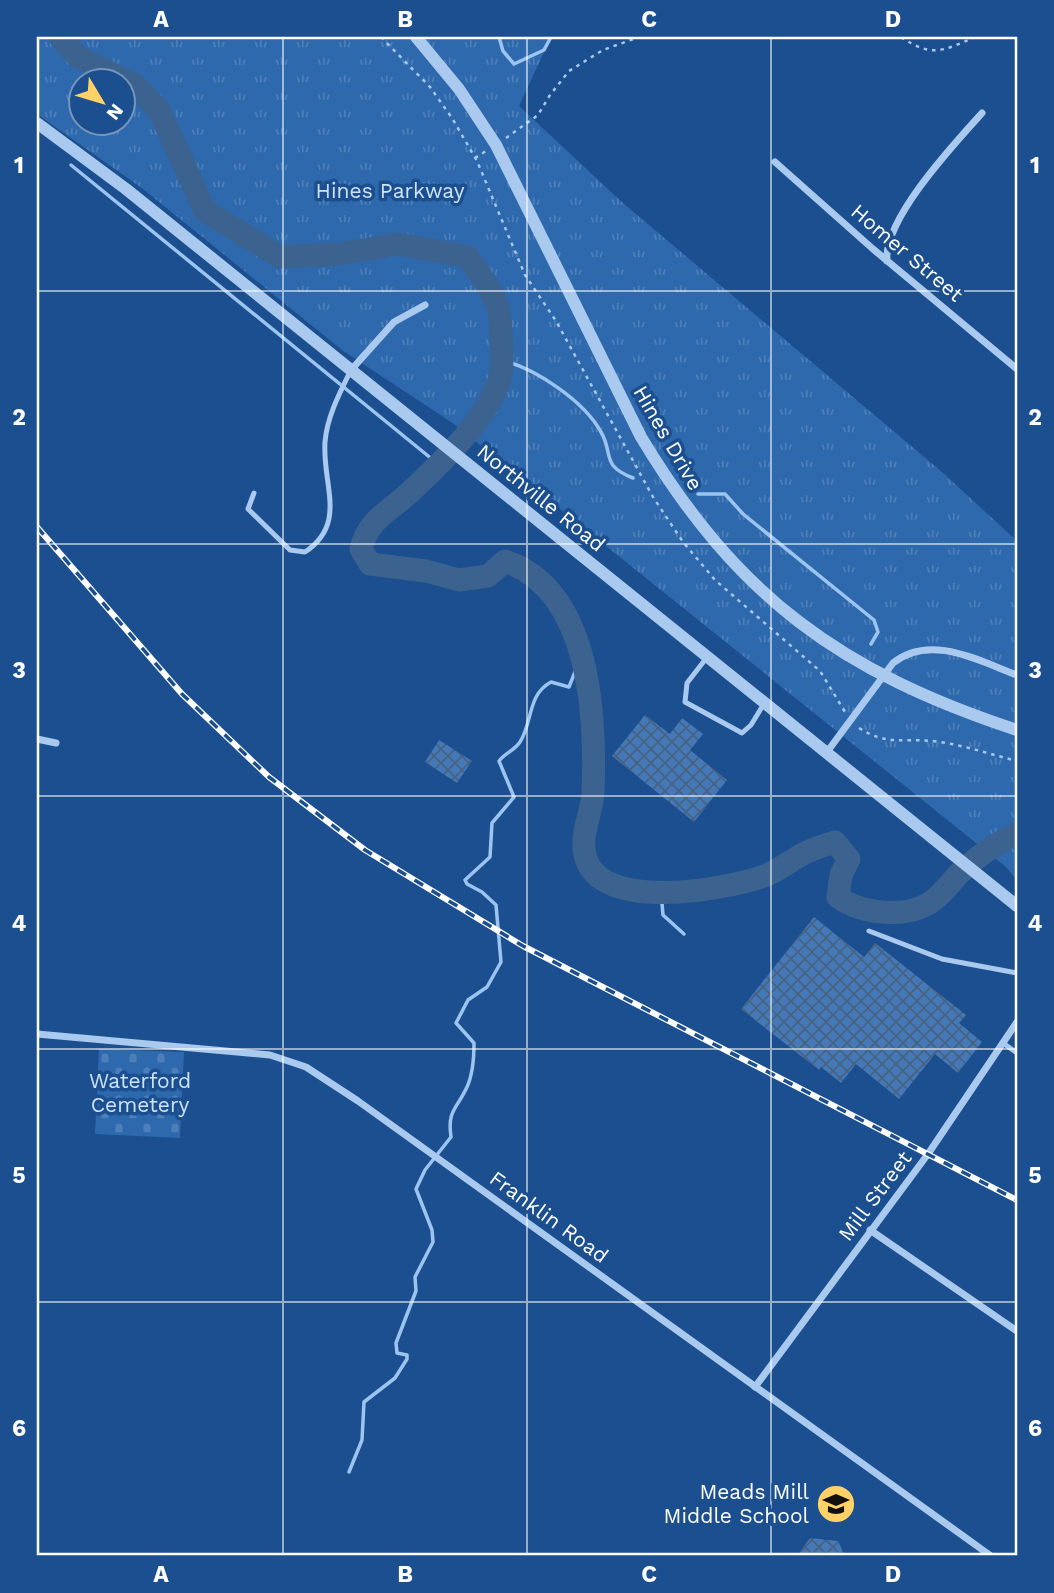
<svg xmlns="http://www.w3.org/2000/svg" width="1054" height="1593" font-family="'Work Sans',sans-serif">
  <defs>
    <pattern id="cemetery-stones" width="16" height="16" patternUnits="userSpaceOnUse" patternTransform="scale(1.75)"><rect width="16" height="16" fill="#2e69ad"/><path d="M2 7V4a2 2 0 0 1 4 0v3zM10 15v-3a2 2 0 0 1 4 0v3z" fill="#4d80b9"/></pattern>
    <pattern id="park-tufts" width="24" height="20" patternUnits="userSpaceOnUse" patternTransform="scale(1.75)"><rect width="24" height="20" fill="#2e69ad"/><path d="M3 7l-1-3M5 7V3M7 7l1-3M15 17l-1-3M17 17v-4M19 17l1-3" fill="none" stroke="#4d80b9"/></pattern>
    <pattern id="building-cross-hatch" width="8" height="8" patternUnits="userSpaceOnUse" patternTransform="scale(1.75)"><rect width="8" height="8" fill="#4478b7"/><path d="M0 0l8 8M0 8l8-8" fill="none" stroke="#486282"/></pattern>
  </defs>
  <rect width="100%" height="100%" fill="#1b4f8f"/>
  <path fill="url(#cemetery-stones)" d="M99 1049 184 1052 180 1138 95 1134Z"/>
  <path fill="url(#park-tufts)" fill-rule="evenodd" d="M37 37H551L519 106 624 204 942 472 1017 541V880L1006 867 454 424 342 350 143 189 37 114ZM80 80H122V122H80Z"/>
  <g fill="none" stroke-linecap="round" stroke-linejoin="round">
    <g stroke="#9cc4f0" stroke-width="3.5">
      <path d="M499 37 503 51 514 64 544 50 551 37"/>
      <path d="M71 165 438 464"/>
      <path d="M501 360C535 368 584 401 601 432 614 454 600 465 633 478"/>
      <path d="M698 494H725L743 514 874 620 878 632 871 644"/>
      <path d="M661 892 663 915 684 934"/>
      <path d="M349 1472 362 1440 364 1402 395 1378 407 1359V1355L397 1353 396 1343 416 1291 415 1277 433 1242 432 1230 416 1189 425 1170 451 1137C447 1110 457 1109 467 1087 473 1074 474 1057 474 1043L456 1023 468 1000 487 987 501 962 496 905 482 892 467 884 465 880 490 857 492 823 514 797 499 761C505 753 515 750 520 742 533 722 527 695 551 682L569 687 582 654"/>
    </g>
    <path stroke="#3c6290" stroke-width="23" d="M60 37 78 57 135 85 159 110 205 211 280 257 339 254 399 244 468 257C479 273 492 290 498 308 501 316 500 326 501 335 502 347 503 360 501 372 495 413 437 467 408 494 387 513 368 520 361 549L370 564 426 571 459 580 488 576 505 561C591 590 596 717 593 793 592 813 580 833 585 855 598 913 724 890 764 876 778 871 791 860 805 853 815 848 825 845 835 842L849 859 841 875 838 897C861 914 906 919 931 902 943 894 952 880 962 871 978 856 998 842 1017 834"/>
  </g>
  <g fill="url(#building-cross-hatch)">
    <path d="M645 715 670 734 682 718 703 734 690 750 727 780 694 822 612 756Z"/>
    <path d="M439 740 472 761 457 783 425 762Z"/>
    <path d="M814 917 864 957 875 943 966 1015 959 1023 982 1042 958 1073 935 1054 899 1099 856 1064 841 1083 821 1067 819 1070 741 1009Z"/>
    <path d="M810 1538 838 1541 845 1556H797Z"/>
  </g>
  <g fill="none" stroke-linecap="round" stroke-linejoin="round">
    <g stroke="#a9c9ee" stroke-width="2.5" stroke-dasharray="3.5 5" stroke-linecap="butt">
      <path d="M381 37 430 87 452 118 477 161 525 275 556 321 653 497 683 542 715 580 820 671 845 712"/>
      <path d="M901 37C932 58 943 51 975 37"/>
      <path d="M506 138 538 115 550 95 569 71 603 50 639 37"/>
      <path d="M475 158 486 151"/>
      <path d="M859 728C888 746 901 738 932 741 961 744 989 754 1017 761"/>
    </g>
    <g stroke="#a9c9ee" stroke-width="5">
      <path d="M254 493 248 509 290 550 305 552C348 523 322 485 325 442 327 417 340 392 351 370"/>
      <path d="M708 656 687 683 685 702 742 733 751 725 765 702"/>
      <path d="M869 931 942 959 1017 973"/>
      <path d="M1003 1043 1017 1053"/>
    </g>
    <g stroke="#a9c9ee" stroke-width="7">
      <path d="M775 162 873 249 1017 369"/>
      <path d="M887 261C883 220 954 144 982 113"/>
      <path d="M351 370 394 322 425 305"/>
      <path d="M37 739 56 743"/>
      <path d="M827 752 893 663C930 633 979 661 1017 675"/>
      <path d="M37 1034 270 1055 306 1067 358 1101 991 1556"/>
      <path d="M870 1230 1017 1331"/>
      <path d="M755 1387 928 1154 1017 1022"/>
    </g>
    <g stroke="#a9c9ee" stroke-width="12">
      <path d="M416 37 459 89 496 145 641 437C738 598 841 672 1017 730"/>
      <path d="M37 123 126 189 1017 906"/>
    </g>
    <g stroke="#fff" stroke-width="6">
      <path id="rail" d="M37 527 182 694 269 777 365 850 523 946 1017 1200"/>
    </g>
    <use href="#rail" stroke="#1b4f8f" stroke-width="3.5" stroke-dasharray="10" stroke-linecap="butt"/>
  </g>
  <path fill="none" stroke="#fff" stroke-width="2" stroke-opacity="0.55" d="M283 37V1556M527 37V1556M771 37V1556M37 291H1017M37 544H1017M37 796H1017M37 1049H1017M37 1302H1017"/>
  <defs>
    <g id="school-disc" transform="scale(2.0125)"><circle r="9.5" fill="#ffd166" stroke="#1b4f8f"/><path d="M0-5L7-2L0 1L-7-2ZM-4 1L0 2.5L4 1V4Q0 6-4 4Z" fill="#111"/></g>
  </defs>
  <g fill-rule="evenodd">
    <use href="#school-disc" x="836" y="1504"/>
  </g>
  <g text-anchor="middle" stroke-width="7" stroke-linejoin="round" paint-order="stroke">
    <g font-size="21" fill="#cfe3fa" stroke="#1b4f8f">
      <text x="390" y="198">Hines Parkway</text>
      <text x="140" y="1088">Waterford<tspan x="140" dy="24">Cemetery</tspan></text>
    </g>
    <g font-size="21" fill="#fff" stroke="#1b4f8f">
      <text transform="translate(907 253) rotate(40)" y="7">Homer Street</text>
      <text transform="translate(668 438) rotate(60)" y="7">Hines Drive</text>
      <text transform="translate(541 498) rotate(39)" y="7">Northville Road</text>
      <text transform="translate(875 1196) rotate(-53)" y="7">Mill Street</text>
      <text transform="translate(549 1217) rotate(36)" y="7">Franklin Road</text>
    </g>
    <g font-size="21" fill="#fff" stroke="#1b4f8f" text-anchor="end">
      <text x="809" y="1499">Meads Mill<tspan x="809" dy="24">Middle School</tspan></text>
    </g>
  </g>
  <rect width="1054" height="1593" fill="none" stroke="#1b4f8f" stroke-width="77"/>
  <g transform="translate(102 102) rotate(128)"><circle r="33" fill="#1b4f8f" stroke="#7695bc" stroke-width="2"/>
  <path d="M0-5L12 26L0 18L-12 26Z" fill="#ffd166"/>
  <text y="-10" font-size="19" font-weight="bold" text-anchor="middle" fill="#ffffff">N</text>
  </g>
  <rect x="38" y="38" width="978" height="1516" fill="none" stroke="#fff" stroke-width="2.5"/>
  <g font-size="23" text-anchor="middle" font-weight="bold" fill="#fff">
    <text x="161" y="27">A</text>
    <text x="405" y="27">B</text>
    <text x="649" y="27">C</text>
    <text x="893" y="27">D</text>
    <text x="19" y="173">1</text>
    <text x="1035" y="173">1</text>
    <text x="19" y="425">2</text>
    <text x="1035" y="425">2</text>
    <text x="19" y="678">3</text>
    <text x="1035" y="678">3</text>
    <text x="19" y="931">4</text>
    <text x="1035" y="931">4</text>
    <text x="19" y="1183">5</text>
    <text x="1035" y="1183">5</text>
    <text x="19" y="1436">6</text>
    <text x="1035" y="1436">6</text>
    <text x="161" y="1582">A</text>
    <text x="405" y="1582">B</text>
    <text x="649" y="1582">C</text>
    <text x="893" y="1582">D</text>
  </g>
</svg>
